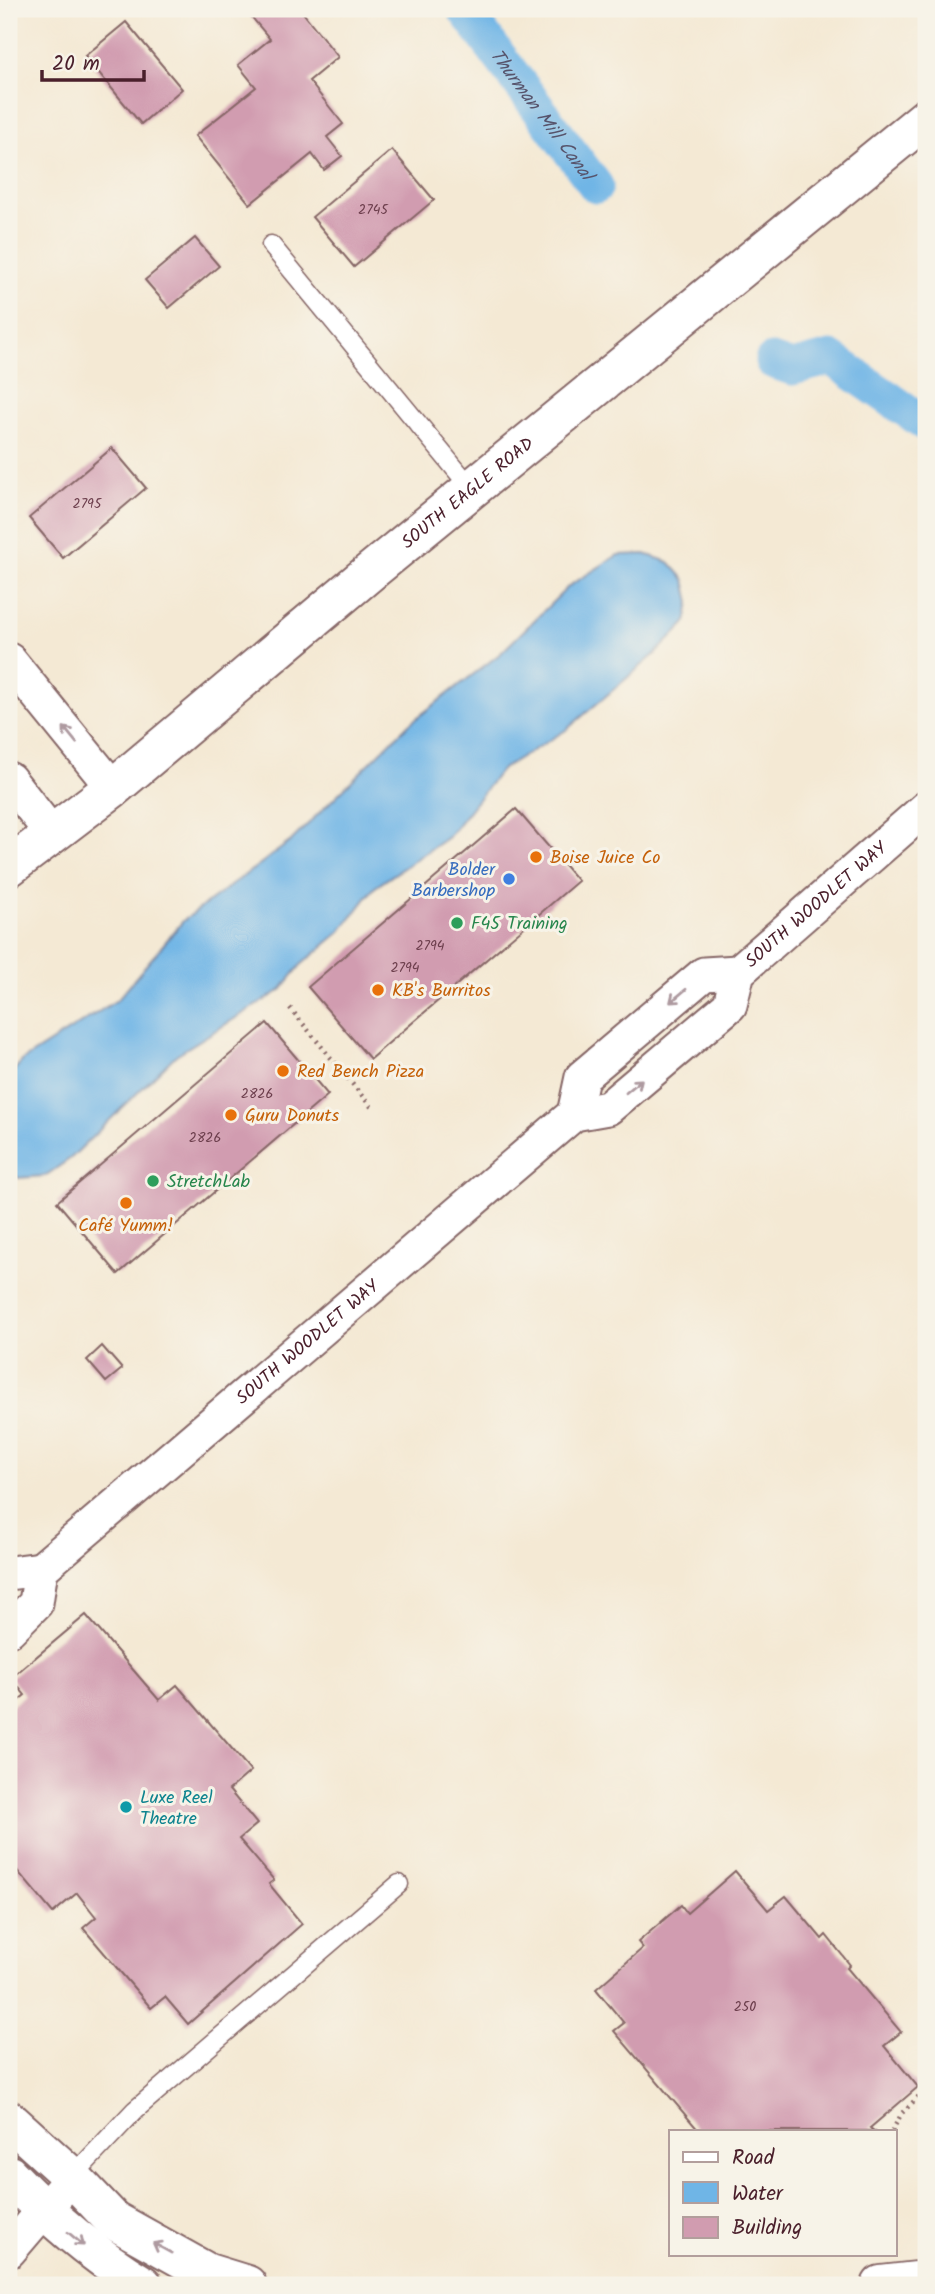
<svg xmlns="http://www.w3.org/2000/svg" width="935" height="2294" font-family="Kalam,sans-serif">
  <rect width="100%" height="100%" fill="#f7f3e8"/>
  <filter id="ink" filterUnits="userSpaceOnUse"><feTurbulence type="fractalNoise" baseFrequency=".0143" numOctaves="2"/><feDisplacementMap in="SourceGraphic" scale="14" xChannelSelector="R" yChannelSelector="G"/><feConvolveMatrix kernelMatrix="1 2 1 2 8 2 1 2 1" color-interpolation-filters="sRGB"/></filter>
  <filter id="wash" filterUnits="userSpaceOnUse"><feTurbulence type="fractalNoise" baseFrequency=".00686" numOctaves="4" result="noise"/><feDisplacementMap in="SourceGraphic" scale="28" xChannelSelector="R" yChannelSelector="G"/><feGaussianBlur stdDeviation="1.57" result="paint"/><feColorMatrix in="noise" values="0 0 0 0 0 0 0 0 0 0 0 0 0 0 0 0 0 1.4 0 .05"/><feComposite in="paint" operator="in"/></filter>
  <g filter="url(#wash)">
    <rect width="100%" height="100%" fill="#f4e9d4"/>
    <path fill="#6fb5e6" stroke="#5c6a88" stroke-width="2" d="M645 554 669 562 685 580 690 602 686 623 654 655 566 730 501 770 448 837 374 888 340 932 301 965 281 990 176 1055 71 1158 45 1176 18 1178 9 1170V1076L23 1060 117 1000 183 921 291 841 409 724 501 653 569 586 618 555Z"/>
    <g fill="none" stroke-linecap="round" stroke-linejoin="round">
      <g stroke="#6fb5e6" stroke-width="35">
        <path id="s1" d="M464 9 596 186"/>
        <path d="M772 361 792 368 831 358 926 424"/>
      </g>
    </g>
    <g id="blocks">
      <g fill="#d19cb0">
        <path d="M245 9H300L338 57 309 81 343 124 327 137 342 156 324 170 312 154 250 204 195 136 256 87 238 65 270 39Z"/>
        <path d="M126 22 182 89 141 124 85 56Z"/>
        <path d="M392 150 434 200 354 267 312 217Z"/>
        <path d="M195 238 219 266 169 308 145 280Z"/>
        <path d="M112 448 146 488 63 558 29 518Z"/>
        <path d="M516 809 578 881 370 1059 308 987Z"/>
        <path d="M267 1023 328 1095 118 1274 57 1202Z"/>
        <path d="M102 1346 122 1369 106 1382 87 1360Z"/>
        <path d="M86 1615 159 1700 177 1685 251 1771 229 1790 257 1824 239 1839 274 1880 269 1884 302 1924 188 2024 165 1997 151 2008 83 1928 96 1917 77 1893 53 1913 9 1861V1708L25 1695 11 1678Z"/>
        <path d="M735 1871 768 1910 786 1896 822 1939 826 1935 850 1965 847 1968 901 2032 884 2046 918 2087 870 2128 874 2131H699L614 2031 624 2023 596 1989 643 1948 638 1942 681 1905 687 1913Z"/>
      </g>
    </g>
  </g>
  <g filter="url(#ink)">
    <use href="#blocks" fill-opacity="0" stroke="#866666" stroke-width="2"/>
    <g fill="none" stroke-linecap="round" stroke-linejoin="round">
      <g stroke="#866666" stroke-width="21">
        <g id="service">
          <path d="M271 245 471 488"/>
          <path d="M72 2177 135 2110 399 1884"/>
        </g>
      </g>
      <g stroke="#866666" stroke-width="37">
        <g id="minor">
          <path d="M9 660 113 788"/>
          <path d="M9 779 52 834"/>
          <path d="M574 1114 582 1077 704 974 738 972"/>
          <path id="s2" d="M41 1569 574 1114 608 1108 730 1005 738 972 926 808"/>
          <path d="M9 1573 41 1569 36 1603 9 1630"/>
          <path d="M9 2251 72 2177"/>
        </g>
      </g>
      <g stroke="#866666" stroke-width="42">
        <g id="tertiary">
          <path d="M9 2120 72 2177 113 2220 208 2273 247 2285"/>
          <path d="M9 2175C50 2218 92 2254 143 2285"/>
          <path d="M881 2285 926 2280"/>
        </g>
      </g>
      <g stroke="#866666" stroke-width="42">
        <g id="trunk">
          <path id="s3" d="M9 867 113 788 370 572 926 118"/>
        </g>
      </g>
      <g stroke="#866666" stroke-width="4.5" stroke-dasharray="2 5" stroke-linecap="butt">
        <path d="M290 1008 372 1108"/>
        <path d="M892 2131 902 2113 926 2089"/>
      </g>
      <use href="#service" stroke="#fff" stroke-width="18"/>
      <use href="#minor" stroke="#fff" stroke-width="33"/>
      <use href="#tertiary" stroke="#fff" stroke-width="38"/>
      <use href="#trunk" stroke="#fff" stroke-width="38"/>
    </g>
    <defs><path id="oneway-shaft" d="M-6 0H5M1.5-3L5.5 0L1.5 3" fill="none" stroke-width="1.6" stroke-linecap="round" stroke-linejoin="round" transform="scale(1.75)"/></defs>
    <g stroke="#ae9aa0">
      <use href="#oneway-shaft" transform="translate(70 735) rotate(-129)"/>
      <use href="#oneway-shaft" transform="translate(678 996) rotate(140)"/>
      <use href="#oneway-shaft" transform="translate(634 1086) rotate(-40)"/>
      <use href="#oneway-shaft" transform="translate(76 2239) rotate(40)"/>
      <use href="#oneway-shaft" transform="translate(162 2248) rotate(-151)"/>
    </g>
  </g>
  <g fill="#e8710a" stroke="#f7f3e8" stroke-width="2.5">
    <circle cx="536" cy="857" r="7"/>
    <circle cx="378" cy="990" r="7"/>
    <circle cx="283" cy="1071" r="7"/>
    <circle cx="231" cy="1115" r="7"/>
    <circle cx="126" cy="1203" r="7"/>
  </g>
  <circle fill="#3f7fe0" stroke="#f7f3e8" stroke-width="2.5" cx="509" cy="879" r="7"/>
  <g fill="#2e9e5b" stroke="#f7f3e8" stroke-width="2.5">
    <circle cx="457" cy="923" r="7"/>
    <circle cx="153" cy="1181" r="7"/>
  </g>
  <circle fill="#0f9aa8" stroke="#f7f3e8" stroke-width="2.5" cx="126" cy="1807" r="7"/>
  <g text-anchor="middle" stroke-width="6" stroke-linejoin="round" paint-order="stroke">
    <g font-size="14" fill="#6c3e4c">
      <text x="373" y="214">2745</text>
      <text x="87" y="508">2795</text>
      <text x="430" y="950">2794</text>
      <text x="405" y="972">2794</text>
      <text x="257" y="1098">2826</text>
      <text x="205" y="1142">2826</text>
      <text x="745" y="2011">250</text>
    </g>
    <g font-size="18" fill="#4a1f2b" stroke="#f7f3e8">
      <text dy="6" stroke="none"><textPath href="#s3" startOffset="592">SOUTH EAGLE ROAD</textPath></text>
      <text dy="6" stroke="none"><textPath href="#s2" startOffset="1032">SOUTH WOODLET WAY</textPath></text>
      <text dy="6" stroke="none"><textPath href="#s2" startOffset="350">SOUTH WOODLET WAY</textPath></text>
    </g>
    <g font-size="18" fill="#c56008" stroke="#f7f3e8" text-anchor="start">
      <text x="550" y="863">Boise Juice Co</text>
      <text x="392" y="996">KB's Burritos</text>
      <text x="297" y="1077">Red Bench Pizza</text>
      <text x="245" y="1121">Guru Donuts</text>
      <text x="126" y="1231" text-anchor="middle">Café Yumm!</text>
    </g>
    <g font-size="18" fill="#366cbe" stroke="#f7f3e8" text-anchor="end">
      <text x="495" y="875">Bolder<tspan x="495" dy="21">Barbershop</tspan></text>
    </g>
    <g font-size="18" fill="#27864d" stroke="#f7f3e8" text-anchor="start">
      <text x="471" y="929">F45 Training</text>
      <text x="167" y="1187">StretchLab</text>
    </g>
    <g font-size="18" fill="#0d838f" stroke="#f7f3e8" text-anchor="start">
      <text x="140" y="1803">Luxe Reel<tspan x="140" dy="21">Theatre</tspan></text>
    </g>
    <g font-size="19" font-style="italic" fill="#57546c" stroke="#f7f3e8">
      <text dy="7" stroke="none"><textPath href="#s1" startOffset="131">Thurman Mill Canal</textPath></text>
    </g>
  </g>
  <rect width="935" height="2294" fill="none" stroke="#f7f3e8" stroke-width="35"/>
  <rect x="669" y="2130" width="228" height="126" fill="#f7f3e8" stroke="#b29e9c" stroke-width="2"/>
  <rect x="683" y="2152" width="35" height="10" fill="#ffffff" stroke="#b29e9c" stroke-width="2"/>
  <text x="732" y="2164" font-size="21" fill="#4a1f2b">Road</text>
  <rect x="683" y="2182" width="35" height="21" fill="#6fb5e6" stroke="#b29e9c" stroke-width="2"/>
  <text x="732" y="2200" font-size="21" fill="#4a1f2b">Water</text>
  <rect x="683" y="2217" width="35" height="21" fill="#d19cb0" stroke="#b29e9c" stroke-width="2"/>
  <text x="732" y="2234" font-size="21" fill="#4a1f2b">Building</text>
  <path d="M42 70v10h102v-10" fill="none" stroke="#4a1f2b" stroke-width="3.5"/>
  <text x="52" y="70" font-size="21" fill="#4a1f2b" stroke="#f7f3e8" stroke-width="5" paint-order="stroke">20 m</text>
</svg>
